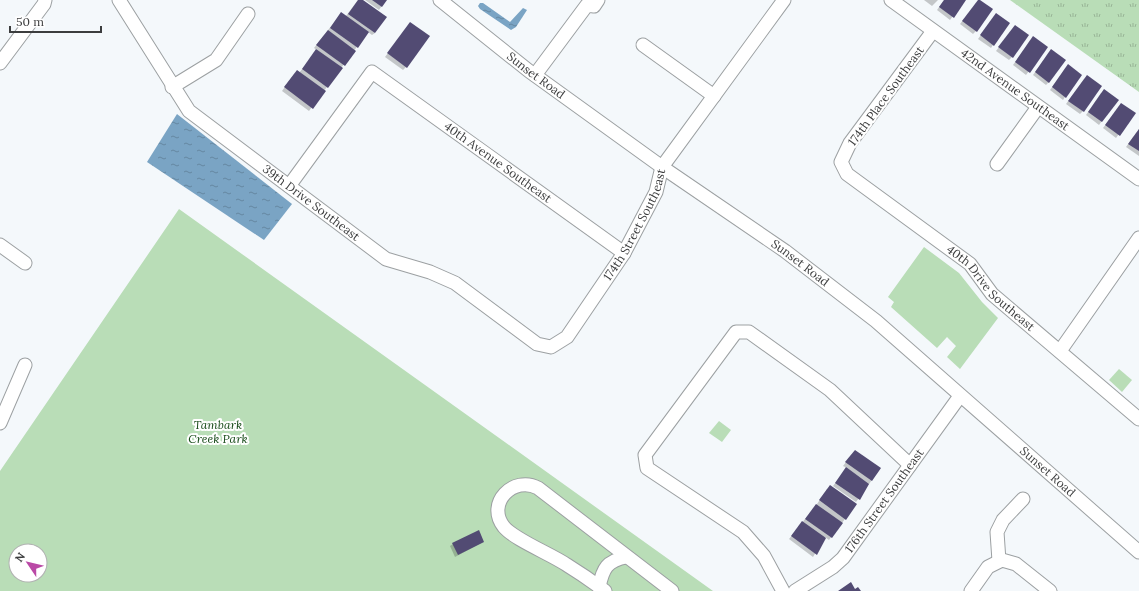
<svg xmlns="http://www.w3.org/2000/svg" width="1139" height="591" font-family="Lora,serif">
  <defs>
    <pattern id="grass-tufts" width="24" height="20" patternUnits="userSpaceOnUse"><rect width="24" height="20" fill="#b9ddb7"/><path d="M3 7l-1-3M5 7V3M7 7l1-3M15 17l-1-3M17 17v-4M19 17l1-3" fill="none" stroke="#98b496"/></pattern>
    <pattern id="water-ripples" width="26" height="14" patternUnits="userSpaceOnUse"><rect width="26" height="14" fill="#7aa4c4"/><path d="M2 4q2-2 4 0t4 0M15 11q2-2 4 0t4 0" fill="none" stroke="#6587a1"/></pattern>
  </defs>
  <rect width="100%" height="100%" fill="#f4f8fb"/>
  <path fill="url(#grass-tufts)" d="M1010 0H1139V92Z"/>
  <g fill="#b9ddb7" fill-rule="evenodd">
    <path d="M179 209 713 591H0V471ZM16 551H40V575H16Z"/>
    <path d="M924 247 959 273 982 302 998 318 960 369 947 357 956 346 947 337 937 348 891 307 894 302 888 297Z"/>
    <path d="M1119 369 1132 380 1122 392 1109 380Z"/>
    <path d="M719 421 731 430 722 442 709 433Z"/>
  </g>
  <g fill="url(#water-ripples)">
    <path d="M480 3H483L510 22 523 8 527 10 516 27 511 30 480 9 478 6Z"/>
    <path d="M177 114 292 204 264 240 147 162Z"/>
  </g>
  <g fill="#0003">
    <path d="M358 0H361L375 33 372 35 368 32 309 111 282 91 294 74 299 73 317 50 314 48 339 16H346Z"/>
    <path d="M365 0H386L379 10Z"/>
    <path d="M924 0H938L932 6Z"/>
    <path d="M944 0H965L950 20 937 10Z"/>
    <path d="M979 0 976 31 973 34 960 24Z"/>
    <path d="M996 14 993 45 991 48 978 39Z"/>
    <path d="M408 26 406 67 403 70 385 57Z"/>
    <path d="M1015 26 1012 57 1009 60 996 51Z"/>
    <path d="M1031 40 1047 47 1026 75 1013 65Z"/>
    <path d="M1049 53V82L1046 85 1033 75Z"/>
    <path d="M1065 69V97L1063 100 1050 90Z"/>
    <path d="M1084 79 1083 111 1080 114 1066 104Z"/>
    <path d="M1101 93 1117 100 1099 125 1086 115Z"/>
    <path d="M1119 107 1134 113 1116 138 1103 128Z"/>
    <path d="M1139 129V156L1126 147Z"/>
    <path d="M852 454 880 469 856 502 833 486 847 468 843 466Z"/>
    <path d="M827 489 845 519 829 540 825 537 813 557 789 539 817 504Z"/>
    <path d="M483 542 455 557 450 546 453 544Z"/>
  </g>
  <g fill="#524b73">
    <path d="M358 0H363L387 17 375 33 348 14Z"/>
    <path d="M372 0H387L382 7Z"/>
    <path d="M944 0H966L954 18 939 7Z"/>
    <path d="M978 0H980L993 9 977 32 962 21Z"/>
    <path d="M341 12 369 32 358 48 330 28Z"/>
    <path d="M996 13 1010 23 994 46 980 35Z"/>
    <path d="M410 22 430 36 407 68 387 53Z"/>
    <path d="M1015 25 1029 35 1013 58 998 47Z"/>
    <path d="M328 30 356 51 345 66 316 45Z"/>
    <path d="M1033 36 1048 47 1030 73 1015 62Z"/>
    <path d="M316 49 343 68 328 88 302 69Z"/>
    <path d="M1051 49 1066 60 1049 83 1035 72Z"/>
    <path d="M1068 64 1082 75 1066 98 1052 87Z"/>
    <path d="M297 70 326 91 313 109 284 87Z"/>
    <path d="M1087 75 1102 86 1084 112 1068 101Z"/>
    <path d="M1104 89 1119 100 1102 122 1088 112Z"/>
    <path d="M1121 103 1136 113 1120 136 1105 125Z"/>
    <path d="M1139 129V151L1128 144Z"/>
    <path d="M855 450 881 468 872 481 845 462Z"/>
    <path d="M846 467 869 484 860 500 835 483Z"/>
    <path d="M830 485 857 504 846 520 819 500Z"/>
    <path d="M816 504 843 523 832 538 805 519Z"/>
    <path d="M802 521 826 538 817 555 791 536Z"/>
    <path d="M479 530 484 542 458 555 452 543Z"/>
    <path d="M851 582 855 589 858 587 861 591H838Z"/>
  </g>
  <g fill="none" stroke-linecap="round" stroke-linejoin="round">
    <g stroke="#9ca0a2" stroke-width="15">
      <g id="minor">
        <path id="s1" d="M119 0 189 111 386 259 430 272 455 283 537 344 551 347 567 337 624 253 656 192 662 167 784 0"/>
        <path id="s2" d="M440 0 529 71 662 167 785 251 876 321 1139 552"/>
        <path id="s3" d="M891 0 1139 179"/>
        <path id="s4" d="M933 31 850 143 841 162 847 174 970 264 992 294 1139 419"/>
        <path d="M643 45 714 96"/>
        <path d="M0 63 44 4 45 0"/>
        <path d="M535 75 587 5 594 6 598 0"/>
        <path d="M172 87 216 60 248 14"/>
        <path d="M997 164 1038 107"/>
        <path id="s5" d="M289 186 372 72 624 253"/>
        <path d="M0 245 25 263"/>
        <path d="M1060 351 1139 238"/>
        <path d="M0 423 25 365"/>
        <path d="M999 561 997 532 1003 520 1023 499"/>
        <path d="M599 587C603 568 607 561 626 557"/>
        <path d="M605 591C593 582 580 573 567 565 551 554 515 540 504 527 485 503 514 475 538 488L672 591"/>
        <path d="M783 591 764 556 743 532 647 468 645 455 736 332H749L830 390 910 465"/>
        <path id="s6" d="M795 591 833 567 843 558 960 396"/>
        <path d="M971 591 988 567 1002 560 1016 564 1050 591"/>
      </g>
    </g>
    <use href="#minor" stroke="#fff" stroke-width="13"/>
  </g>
  <g text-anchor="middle" stroke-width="4" stroke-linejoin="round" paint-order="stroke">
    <g font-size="12" fill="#3c3d3e" stroke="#fff">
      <text dy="4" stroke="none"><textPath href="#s2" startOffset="122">Sunset Road</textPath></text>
      <text dy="4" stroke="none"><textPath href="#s3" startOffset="153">42nd Avenue Southeast</textPath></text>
      <text transform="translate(886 96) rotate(-54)" y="4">174th Place Southeast</text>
      <text dy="4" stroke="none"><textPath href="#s5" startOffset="296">40th Avenue Southeast</textPath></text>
      <text dy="4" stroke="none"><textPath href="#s1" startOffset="284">39th Drive Southeast</textPath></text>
      <text dy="4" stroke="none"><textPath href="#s1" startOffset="718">174th Street Southeast</textPath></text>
      <text dy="4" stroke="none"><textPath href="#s2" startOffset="446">Sunset Road</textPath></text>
      <text dy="4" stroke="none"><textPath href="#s4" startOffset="358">40th Drive Southeast</textPath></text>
      <text dy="4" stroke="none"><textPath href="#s2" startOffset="770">Sunset Road</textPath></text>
      <text dy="4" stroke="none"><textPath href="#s6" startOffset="129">176th Street Southeast</textPath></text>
    </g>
    <g font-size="12" font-style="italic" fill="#194c1a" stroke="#fff">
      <text x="218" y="429">Tambark<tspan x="218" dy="14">Creek Park</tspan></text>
    </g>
  </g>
  <g transform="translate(28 563) rotate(305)"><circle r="19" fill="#ffffff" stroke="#b1b1b2"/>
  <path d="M0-3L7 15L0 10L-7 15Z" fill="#ba49a6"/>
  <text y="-6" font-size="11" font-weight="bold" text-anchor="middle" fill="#3c3d3e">N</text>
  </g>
  <path d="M10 26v6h91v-6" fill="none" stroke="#3c3d3e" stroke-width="2"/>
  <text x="16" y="26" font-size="12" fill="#3c3d3e" stroke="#ffffff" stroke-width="3" paint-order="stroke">50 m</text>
</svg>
